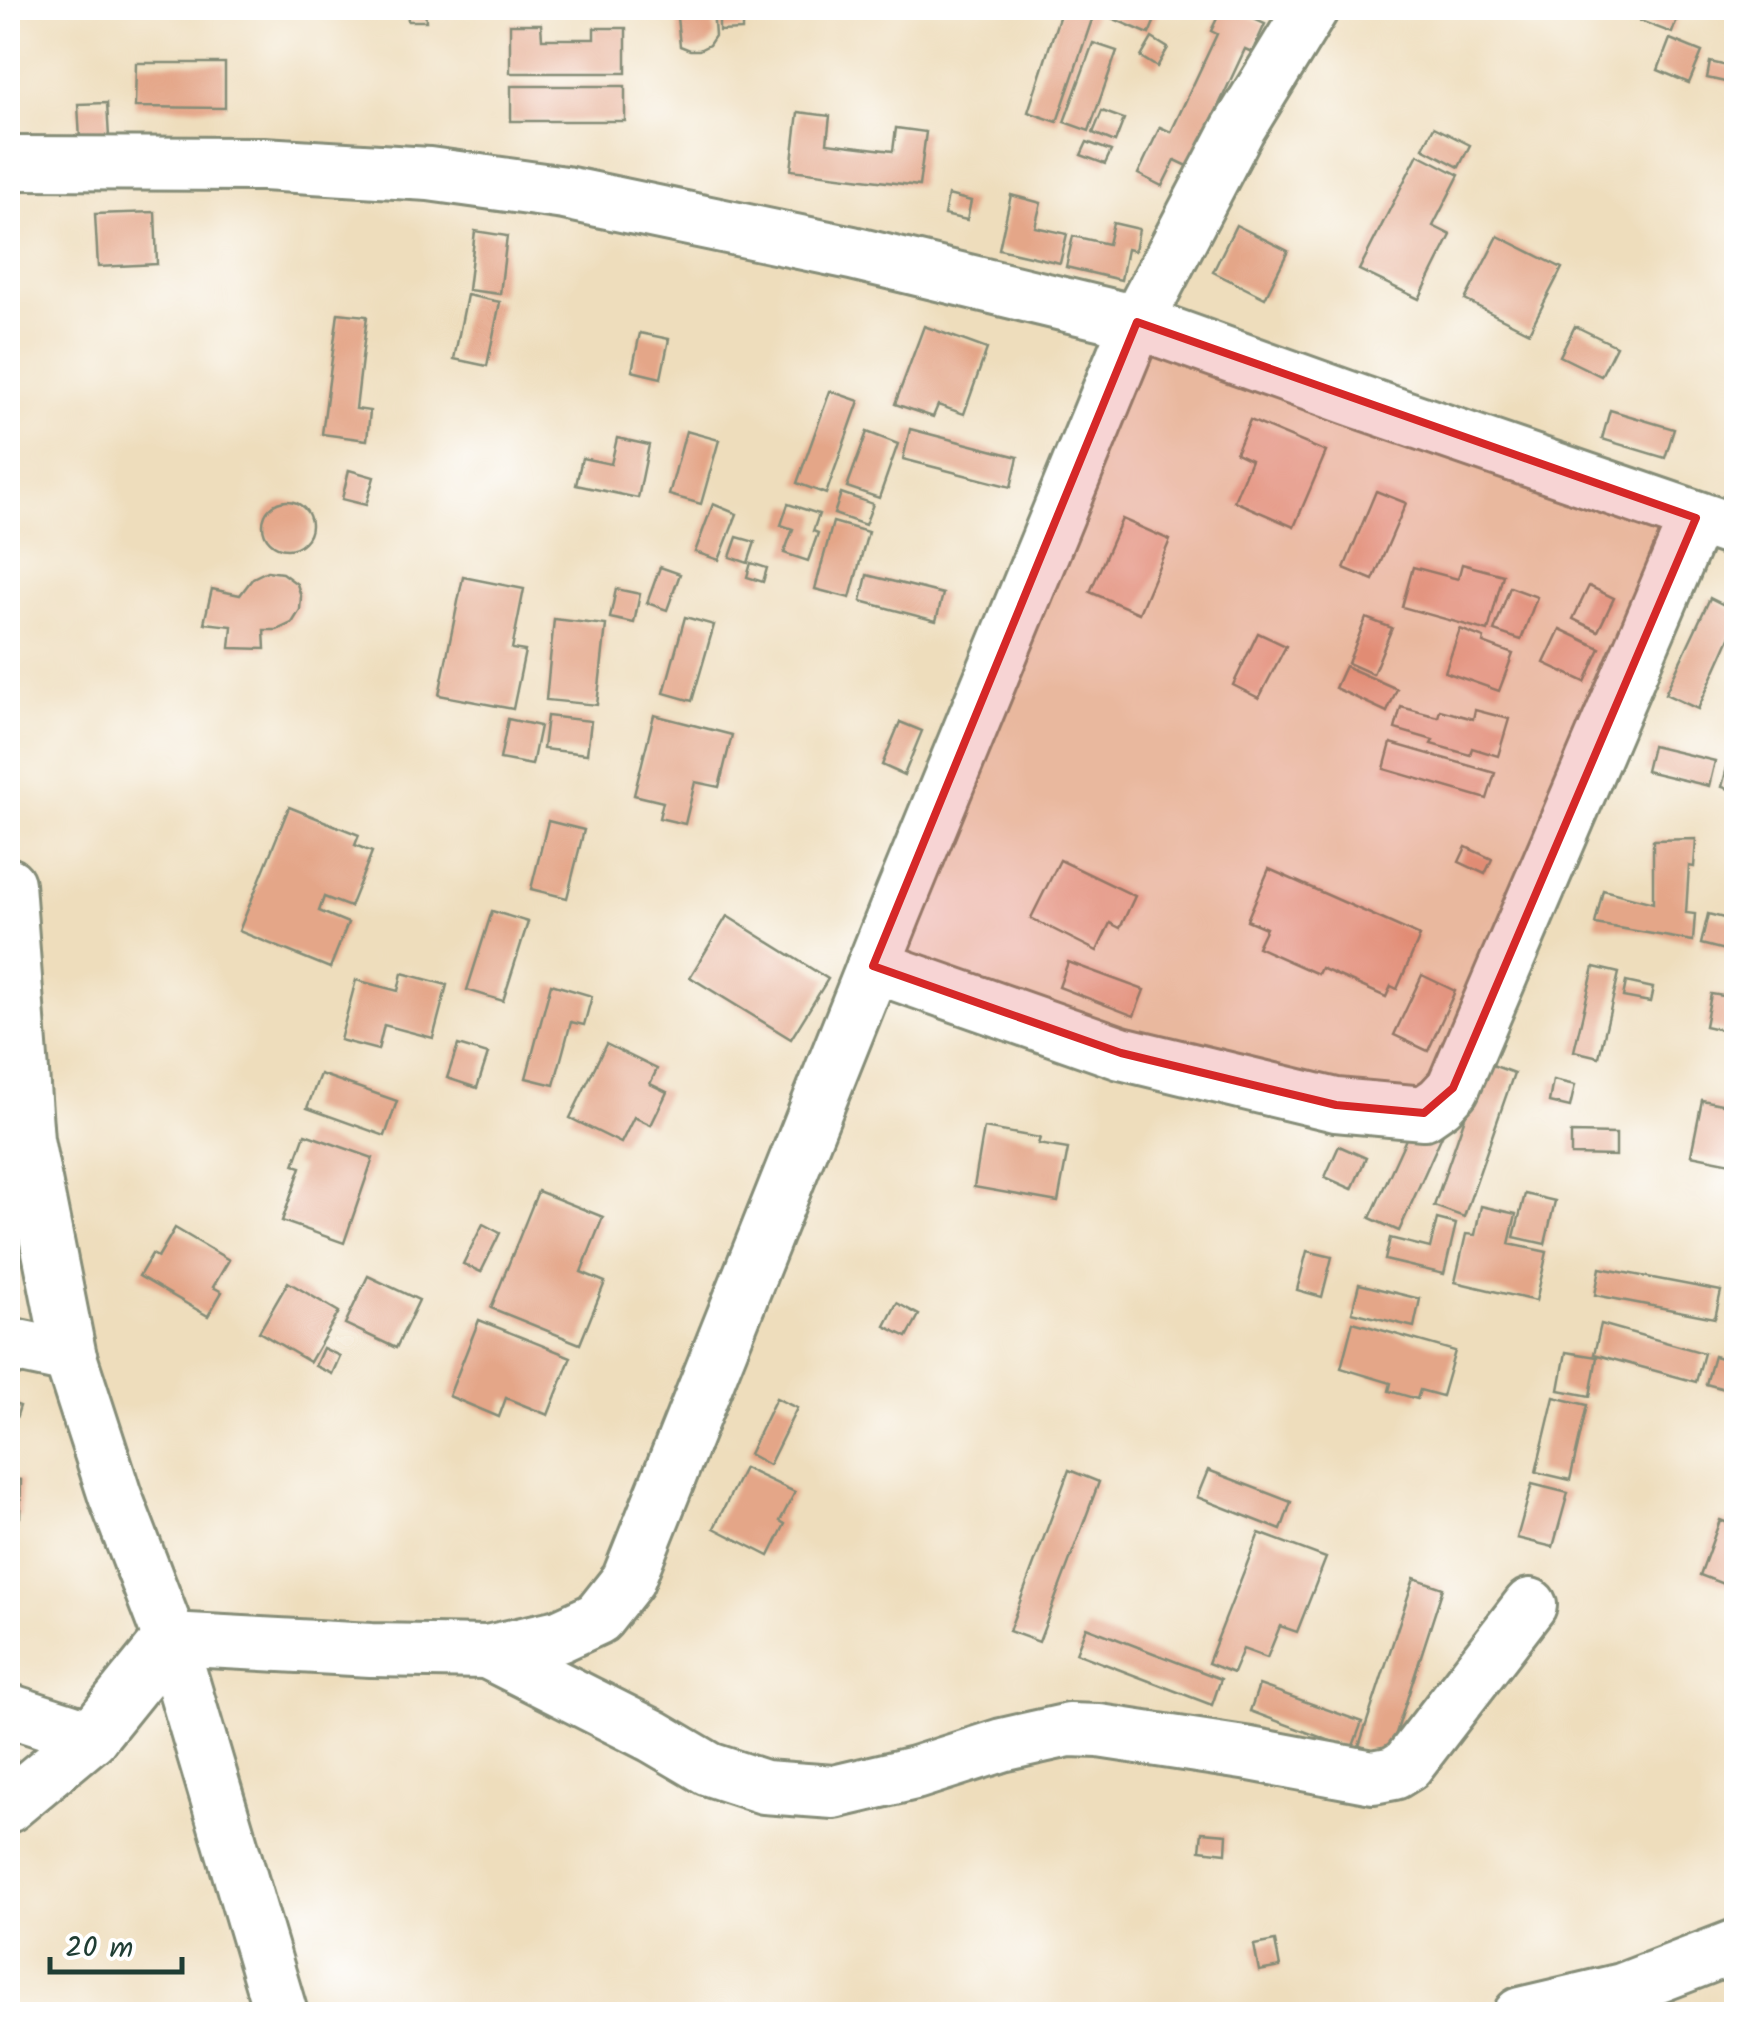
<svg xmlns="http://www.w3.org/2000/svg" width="1744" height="2022" font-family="Kalam,sans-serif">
  <rect width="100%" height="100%" fill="#fff"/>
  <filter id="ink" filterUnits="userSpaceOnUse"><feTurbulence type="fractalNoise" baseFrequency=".01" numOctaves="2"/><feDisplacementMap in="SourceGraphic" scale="20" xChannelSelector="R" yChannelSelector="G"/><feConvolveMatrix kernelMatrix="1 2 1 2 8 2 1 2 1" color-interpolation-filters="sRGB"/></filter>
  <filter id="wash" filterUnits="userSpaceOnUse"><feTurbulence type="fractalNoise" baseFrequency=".0048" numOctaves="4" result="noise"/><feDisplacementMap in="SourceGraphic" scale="40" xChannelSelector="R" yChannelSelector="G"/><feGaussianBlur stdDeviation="2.25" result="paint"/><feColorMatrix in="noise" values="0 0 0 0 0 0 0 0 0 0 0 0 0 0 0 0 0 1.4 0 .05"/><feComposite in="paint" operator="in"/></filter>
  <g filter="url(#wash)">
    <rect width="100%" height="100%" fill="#eeddbc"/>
    <g id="blocks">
      <g fill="#e4a688">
        <path d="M407 8H425L426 21H408Z"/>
        <path d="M676 8H713L715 36 709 45 699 50H690L680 46Z"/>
        <path d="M719 8H742V30L719 31Z"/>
        <path d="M1062 8H1096L1057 122 1028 112Z"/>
        <path d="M1102 8H1171L1169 12 1160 8 1149 34 1100 13Z"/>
        <path d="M1222 8H1230L1265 24 1252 52 1245 49 1190 167 1175 160 1162 186 1138 174 1160 127 1171 132 1217 34 1211 31Z"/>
        <path d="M1606 8H1681L1672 33Z"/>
        <path d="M510 24H541L542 39H594V28H626V73H510Z"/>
        <path d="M1152 38 1168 48 1157 67 1141 57Z"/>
        <path d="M1670 39 1702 52 1689 83 1658 70Z"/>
        <path d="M1093 43 1117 51 1089 131 1064 122Z"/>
        <path d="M1710 62 1736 68 1734 84 1707 78Z"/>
        <path d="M136 63H225V108L135 107Z"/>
        <rect x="511" y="86" width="114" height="35"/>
        <path d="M107 103 109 138 80 140 78 104Z"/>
        <path d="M1102 111 1124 119 1115 142 1093 133Z"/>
        <path d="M798 112 830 116 827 143 893 151 896 128 926 132 919 186 791 170Z"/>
        <path d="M1434 127 1470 145 1459 167 1423 148Z"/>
        <path d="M1087 142 1111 151 1105 164 1081 155Z"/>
        <path d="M1418 154 1459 175 1433 226 1451 235 1419 299 1359 270Z"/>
        <path d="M948 195 971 201 967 220 944 215Z"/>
        <path d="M1011 195 1041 203 1035 227 1067 234 1060 263 999 249Z"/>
        <path d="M155 212 157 264 98 267 95 214Z"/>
        <path d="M1113 223 1139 229 1135 251 1127 249 1121 280 1066 267 1073 236 1108 244Z"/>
        <path d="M1236 225 1288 251 1265 298 1213 272Z"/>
        <path d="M475 231 507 236 500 294 468 290Z"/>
        <path d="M1498 236 1562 268 1529 332 1465 300Z"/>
        <path d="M467 295 500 302 487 366 454 359Z"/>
        <path d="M338 313 367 316 356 409 370 411 367 440 322 434Z"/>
        <path d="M924 326 987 349 964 414 938 405 933 417 895 404Z"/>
        <path d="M1575 326 1616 346 1601 376 1560 356Z"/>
        <path d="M640 333 669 339 661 378 632 371Z"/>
        <path d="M830 391 859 401 826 494 797 483Z"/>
        <path d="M1610 410 1674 429 1665 458 1602 439Z"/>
        <path d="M1250 420 1326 452 1294 527 1234 501 1251 460 1236 453Z"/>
        <path d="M910 429 1018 457 1011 487 903 459Z"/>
        <path d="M686 431 719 440 701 504 669 495Z"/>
        <path d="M867 432 898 444 879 498 847 487Z"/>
        <path d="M617 438 649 445 638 498 576 485 582 458 611 464Z"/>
        <path d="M349 470 374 477 366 505 342 499Z"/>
        <path d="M1376 491 1406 503 1373 580 1344 568Z"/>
        <path d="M841 493 873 504 865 525 834 514Z"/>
        <circle cx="287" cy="525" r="24"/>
        <path d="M713 504 737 514 719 560 695 552Z"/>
        <path d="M788 504 819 514 813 531 818 533 808 561 784 553 793 529 781 525Z"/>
        <path d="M1122 519 1170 540 1139 613 1090 592Z"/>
        <path d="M833 522 868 532 850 598 815 589Z"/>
        <path d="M737 537 755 542 748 563 730 557Z"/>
        <path d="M751 563 767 568 763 582 747 577Z"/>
        <path d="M1462 564 1503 575 1488 631 1402 607 1413 567 1458 579Z"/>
        <path d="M660 567 680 574 667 610 647 603Z"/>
        <path d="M267 571 282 573 297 584 301 596 300 610 292 623 277 630H264L265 649 230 648 232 626 204 623 212 589 240 595 253 578Z"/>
        <path d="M867 575 943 594 936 621 861 601Z"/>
        <path d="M463 577 524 589 512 649 525 651 513 709 439 695Z"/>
        <path d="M1589 586 1614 598 1598 631 1573 619Z"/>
        <path d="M1510 587 1537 597 1521 640 1494 631Z"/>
        <path d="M616 589 640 594 634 623 610 618Z"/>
        <path d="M1710 598 1736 611V624L1698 709 1665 694Z"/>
        <path d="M685 617 714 625 692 701 664 693Z"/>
        <path d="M1366 618 1392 628 1373 674 1348 663Z"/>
        <path d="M554 619 606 625 597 705 546 700Z"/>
        <path d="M1460 629 1484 638 1483 643 1513 654 1499 691 1445 672Z"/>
        <path d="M1560 629 1600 648 1585 682 1544 663Z"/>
        <path d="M1258 633 1286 646 1259 698 1233 685Z"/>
        <path d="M1345 666 1397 689 1387 712 1335 688Z"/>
        <path d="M1401 707 1438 717 1440 710 1473 719 1475 710 1509 719 1498 756 1472 748 1470 755 1431 744 1433 740 1395 729Z"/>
        <path d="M654 715 732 735 719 787 695 782 685 824 659 818 663 802 634 795Z"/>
        <path d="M547 716 591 721 587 754 543 749Z"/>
        <path d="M508 719 540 726 532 765 500 759Z"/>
        <path d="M900 722 922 731 904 775 882 765Z"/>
        <path d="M1391 743 1495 773 1487 799 1384 769Z"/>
        <path d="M1652 746 1715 761 1709 786 1646 771Z"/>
        <path d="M1729 760 1736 762V791L1722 787Z"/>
        <path d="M289 807 359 835 355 845 372 852 350 907 324 897 319 911 348 923 330 968 239 931Z"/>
        <path d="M548 821 584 830 567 898 531 889Z"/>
        <path d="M1696 839 1694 867 1689 866 1686 913 1695 914 1693 941 1595 924 1603 890 1653 903V840Z"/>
        <path d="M1466 847 1492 859 1485 874 1459 862Z"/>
        <path d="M1060 860 1135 896 1120 928 1110 923 1097 951 1031 918Z"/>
        <path d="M1269 869 1420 936 1397 989 1391 986 1386 997 1321 968 1318 974 1257 947 1266 928 1247 920Z"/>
        <path d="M492 911 528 922 503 1001 467 990Z"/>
        <path d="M1708 914 1736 921V953L1701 944Z"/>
        <path d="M727 916 828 979 791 1039 690 977Z"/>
        <path d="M1068 962 1144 990 1134 1016 1059 987Z"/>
        <path d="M1594 967 1619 973 1599 1057 1574 1051Z"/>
        <path d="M402 973 447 985 433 1038 384 1025 378 1050 340 1040 356 980 398 991Z"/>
        <path d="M1422 975 1455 991 1428 1051 1394 1035Z"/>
        <path d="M1626 982 1653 988 1650 1002 1623 997Z"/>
        <path d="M551 984 592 996 584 1025 571 1022 554 1085 526 1078Z"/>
        <path d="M1711 994 1736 998V1033L1705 1026Z"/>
        <path d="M606 1044 657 1069 650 1084 667 1092 651 1125 634 1117 621 1143 570 1118Z"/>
        <path d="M458 1045 488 1054 477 1088 447 1078Z"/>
        <path d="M1484 1062 1514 1073 1464 1217 1434 1206Z"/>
        <path d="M320 1074 397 1101 385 1136 307 1108Z"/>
        <path d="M1553 1080 1575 1085 1570 1107 1549 1102Z"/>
        <path d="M1702 1100 1736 1107V1164L1691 1155Z"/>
        <path d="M1415 1119 1444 1131 1399 1231 1370 1218Z"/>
        <path d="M984 1128 1040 1138 1038 1144 1068 1149 1058 1202 974 1187Z"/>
        <path d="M1571 1133 1616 1134V1156L1571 1155Z"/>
        <path d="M305 1134 373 1158 344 1243 282 1221 301 1167 294 1165Z"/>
        <path d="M1339 1146 1366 1158 1352 1189 1325 1177Z"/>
        <path d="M538 1191 603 1217 581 1272 605 1282 580 1344 491 1308Z"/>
        <path d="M1525 1194 1555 1201 1545 1244 1514 1237Z"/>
        <path d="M1481 1206 1516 1214 1509 1244 1547 1252 1536 1301 1455 1282 1466 1234 1475 1235Z"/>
        <path d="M1437 1219 1456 1224 1444 1274 1385 1260 1390 1238 1430 1248Z"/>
        <path d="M483 1224 500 1233 481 1272 463 1264Z"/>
        <path d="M175 1228 229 1260 213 1287 222 1292 208 1316 139 1276 152 1254 158 1257Z"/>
        <path d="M1307 1251 1332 1257 1322 1297 1297 1290Z"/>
        <path d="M1600 1268 1721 1291 1715 1318 1595 1295Z"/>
        <path d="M368 1276 419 1300 396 1348 345 1324Z"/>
        <path d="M288 1282 339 1312 310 1362 259 1332Z"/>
        <path d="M1359 1284 1420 1299 1414 1327 1352 1312Z"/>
        <path d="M897 1303 919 1315 907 1337 885 1326Z"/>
        <path d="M479 1320 571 1357 548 1415 506 1398 499 1417 449 1396Z"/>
        <path d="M1353 1322 1455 1351 1442 1396 1420 1390 1417 1399 1389 1391 1391 1383 1341 1368Z"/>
        <path d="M1601 1324 1704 1353 1696 1382 1594 1354Z"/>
        <path d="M323 1348 340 1356 332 1374 315 1366Z"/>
        <path d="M1566 1352 1597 1357 1590 1396 1559 1390Z"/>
        <path d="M1714 1356 1736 1362V1392L1706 1384Z"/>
        <path d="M1554 1397 1587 1405 1570 1480 1536 1472Z"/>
        <path d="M776 1398 797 1408 769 1465 749 1454Z"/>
        <path d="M8 1402 20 1406 8 1443Z"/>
        <path d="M744 1468 795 1492 780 1521 785 1524 769 1556 714 1528Z"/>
        <path d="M1069 1470 1099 1482 1039 1642 1009 1631Z"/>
        <path d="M1208 1470 1291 1502 1281 1530 1197 1497Z"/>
        <path d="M8 1479 21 1480 20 1517H8Z"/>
        <path d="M1532 1484 1568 1493 1553 1547 1517 1538Z"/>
        <path d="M1720 1520 1736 1526V1589L1700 1575Z"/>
        <path d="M1259 1533 1326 1558 1297 1632 1280 1626 1267 1658 1243 1649 1233 1673 1208 1663Z"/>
        <path d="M1414 1578 1443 1588 1389 1755 1359 1746Z"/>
        <path d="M1086 1627 1221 1679 1212 1705 1076 1653Z"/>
        <path d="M1259 1685 1362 1722 1352 1749 1250 1711Z"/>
        <path d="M1202 1832 1227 1834 1226 1853 1200 1850Z"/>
        <path d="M1275 1941 1280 1967 1259 1971 1254 1945Z"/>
      </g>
    </g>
  </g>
  <g filter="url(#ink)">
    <use href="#blocks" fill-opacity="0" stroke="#868d78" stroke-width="2.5"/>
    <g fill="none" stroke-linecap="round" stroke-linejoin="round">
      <g stroke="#868d78" stroke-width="58">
        <g id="street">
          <path d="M8 163 263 164 429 174 565 193 852 253 1137 322 1360 402 1736 531"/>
          <path d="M8 884 27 1140 70 1357 115 1496 170 1639 281 2014"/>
          <path d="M873 966 1121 1053 1336 1105 1424 1113 1440 1102 1453 1088 1696 518"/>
          <path d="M8 1344 70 1357"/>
          <path d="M487 1652 653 1736 709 1769 764 1787 834 1792 915 1773 1002 1745 1069 1730 1099 1731 1250 1754 1373 1777 1394 1773 1407 1765 1530 1605"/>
          <path d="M8 1710 91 1737"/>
          <path d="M8 1806 91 1737 170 1639 371 1650 487 1652 559 1636 598 1618 628 1580 895 912 1137 322 1238 129 1312 8"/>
          <path d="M1520 2014 1622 1990 1736 1946"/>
        </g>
      </g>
      <use href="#street" stroke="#fff" stroke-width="52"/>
    </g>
  </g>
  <path fill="#d62828" fill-opacity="0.2" stroke="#d62828" stroke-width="8" stroke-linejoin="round" d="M1137 322 1696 518 1453 1088 1424 1113 1336 1105 1121 1053 873 966Z"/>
  <rect width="1744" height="2022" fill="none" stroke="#fff" stroke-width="40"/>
  <path d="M50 1957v15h132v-15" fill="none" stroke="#1f3d34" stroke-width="5"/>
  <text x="65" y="1957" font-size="30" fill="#1f3d34" stroke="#ffffff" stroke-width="8" paint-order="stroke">20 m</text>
</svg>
